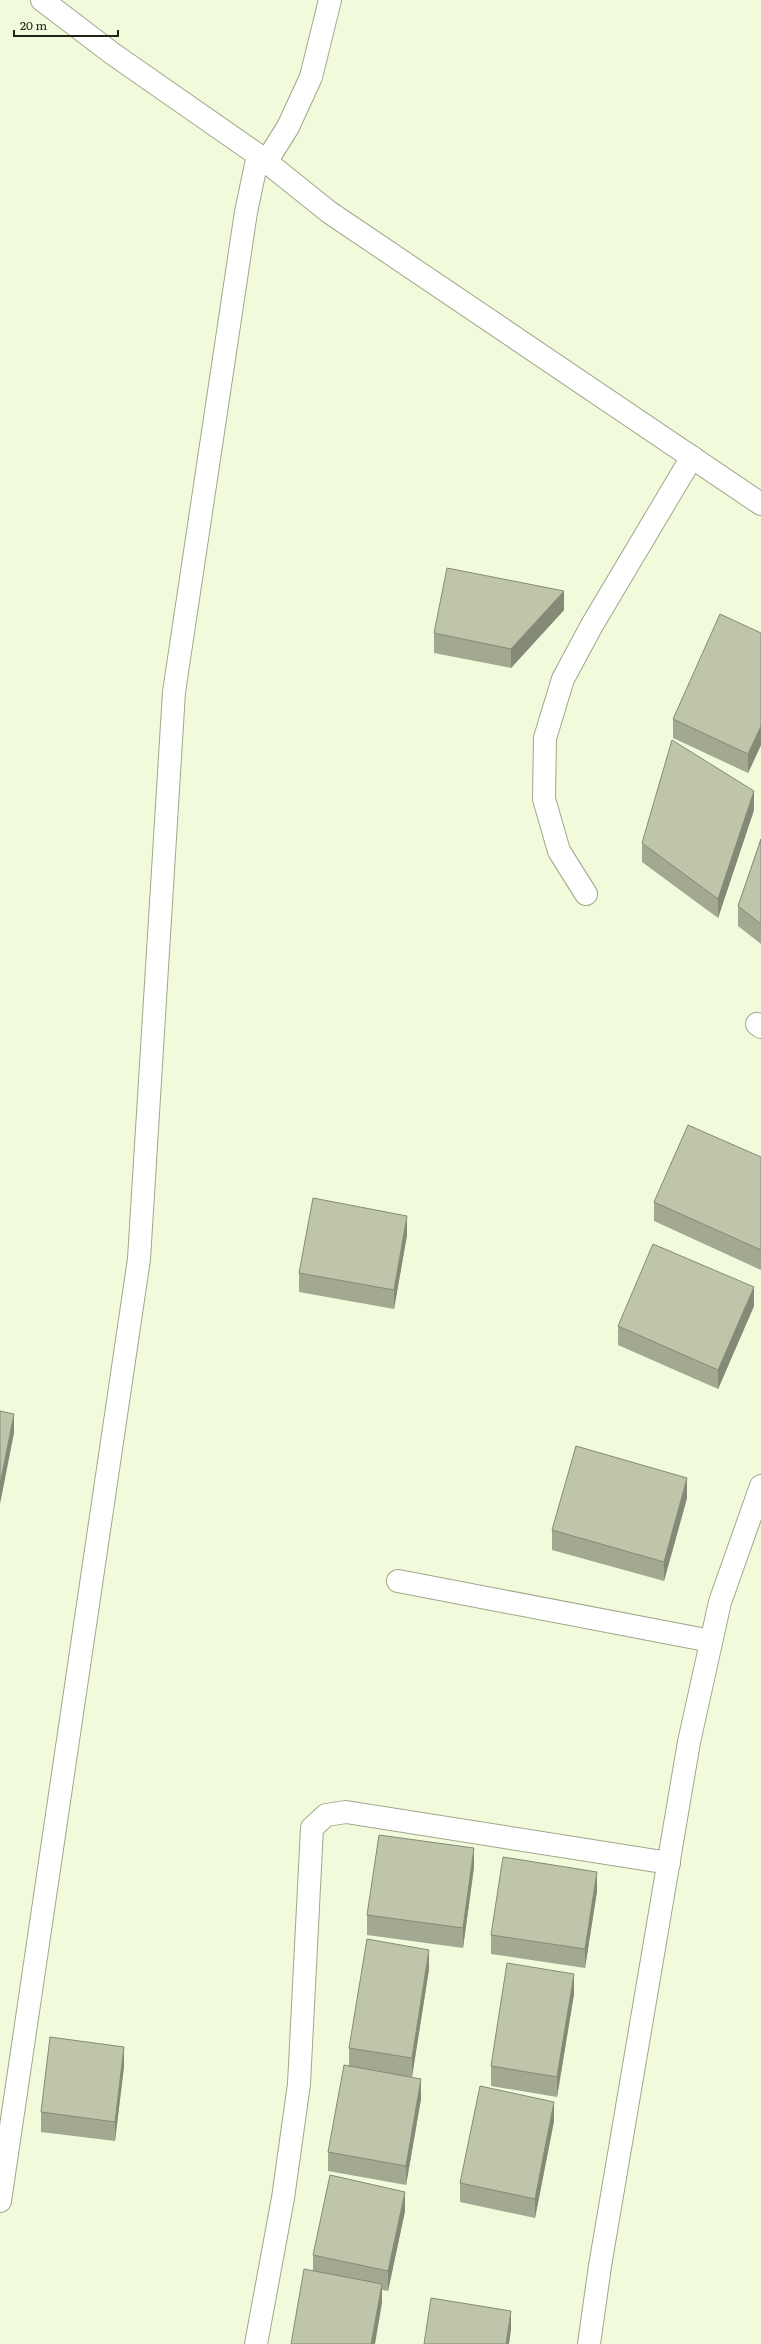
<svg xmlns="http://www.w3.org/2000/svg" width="761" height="2344" font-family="Literata,serif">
  <rect width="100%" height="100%" fill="#f2fadc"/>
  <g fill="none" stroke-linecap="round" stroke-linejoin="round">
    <g stroke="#a0a78b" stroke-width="24">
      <g id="minor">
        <path d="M266 162 288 127 311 77 330 0"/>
        <path d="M586 894 559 851 544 799 545 738 563 679 592 625 692 457"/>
        <path d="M757 1024 761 1027"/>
        <path d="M398 1581 711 1641"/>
        <path d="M256 2344 283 2198 299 2084 312 1828 326 1815 346 1812 669 1863"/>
        <path d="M589 2344 600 2266 689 1742 720 1602 761 1486"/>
      </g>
    </g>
    <g stroke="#a0a78b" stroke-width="24">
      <g id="tertiary">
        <path d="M42 0 113 54 258 155 329 212 761 504"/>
        <path d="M0 2201 139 1259 174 692 246 212 258 155"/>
      </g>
    </g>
    <use href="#minor" stroke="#fff" stroke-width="22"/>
    <use href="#tertiary" stroke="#fff" stroke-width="22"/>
  </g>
  <g fill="#a3a990">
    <path d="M564 610 511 668 434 653V633Z"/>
    <path d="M761 633V745L748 773 673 738V719Z"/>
    <path d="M754 810 718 918 642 862V843Z"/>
    <path d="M761 839V944L738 926V906Z"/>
    <path d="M761 1157V1270L654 1221V1202Z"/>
    <path d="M407 1235 394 1309 299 1292V1273Z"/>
    <path d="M754 1306 718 1389 618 1345V1326Z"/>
    <path d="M687 1498 664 1581 552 1550V1530Z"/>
    <path d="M474 1867 463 1948 367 1935V1915Z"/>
    <path d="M597 1891 585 1968 491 1954V1935Z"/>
    <path d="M429 1969 412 2077 395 2075 421 2099 406 2185 328 2171V2152L349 2067V2048Z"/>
    <path d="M574 1994 557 2097 491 2086V2066Z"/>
    <path d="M124 2066 115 2141 41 2132V2112Z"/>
    <path d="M554 2121 535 2218 460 2202V2183Z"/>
    <path d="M405 2211 388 2291 382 2290V2303L313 2271V2255Z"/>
  </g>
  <g fill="#858a76">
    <path d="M564 591V610L511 668V649Z"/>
    <path d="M761 726V745L748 773V754Z"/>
    <path d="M754 791V810L718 918V899Z"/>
    <path d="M407 1216V1235L394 1309V1290Z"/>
    <path d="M754 1287V1306L718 1389V1370Z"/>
    <path d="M14 1414V1433L0 1504V1484Z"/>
    <path d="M687 1478V1498L664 1581V1562Z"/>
    <path d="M474 1848V1867L463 1948V1928Z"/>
    <path d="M597 1872V1891L585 1968V1949Z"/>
    <path d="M429 1950V1969L412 2077V2058Z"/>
    <path d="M574 1974V1994L557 2097V2077Z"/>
    <path d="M124 2047V2066L115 2141V2122Z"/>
    <path d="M421 2079V2099L406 2185V2166Z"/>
    <path d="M554 2102V2121L535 2218V2199Z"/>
    <path d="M405 2192V2211L388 2291V2271Z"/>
    <path d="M382 2284V2303L375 2344H371Z"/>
    <path d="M511 2311V2330L509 2344H506Z"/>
  </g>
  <g fill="#bec5a8" stroke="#858a76">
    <path d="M447 568 564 591 511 649 434 633Z"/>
    <path d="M720 614 761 633V726L748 754 673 719Z"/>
    <path d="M672 740 754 791 718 899 642 843Z"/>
    <path d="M761 839V924L738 906Z"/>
    <path d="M688 1125 761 1157V1250L654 1202Z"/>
    <path d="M313 1198 407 1216 394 1290 299 1273Z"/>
    <path d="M653 1244 754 1287 718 1370 618 1326Z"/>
    <path d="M0 1411 14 1414 0 1484Z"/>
    <path d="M576 1446 687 1478 664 1562 552 1530Z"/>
    <path d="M379 1835 474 1848 463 1928 367 1915Z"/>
    <path d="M503 1857 597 1872 585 1949 491 1935Z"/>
    <path d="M367 1939 429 1950 412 2058 349 2048Z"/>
    <path d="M507 1963 574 1974 557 2077 491 2066Z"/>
    <path d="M50 2037 124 2047 115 2122 41 2112Z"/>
    <path d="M344 2065 421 2079 406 2166 328 2152Z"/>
    <path d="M480 2086 554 2102 535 2199 460 2183Z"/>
    <path d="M330 2175 405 2192 388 2271 313 2255Z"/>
    <path d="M304 2269 382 2284 371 2344H291Z"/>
    <path d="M431 2298 511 2311 506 2344H424Z"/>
  </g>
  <path d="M14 30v6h104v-6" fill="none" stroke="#202318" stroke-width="2"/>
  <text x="20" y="30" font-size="12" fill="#202318" stroke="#f2fadc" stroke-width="3" paint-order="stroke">20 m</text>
</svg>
